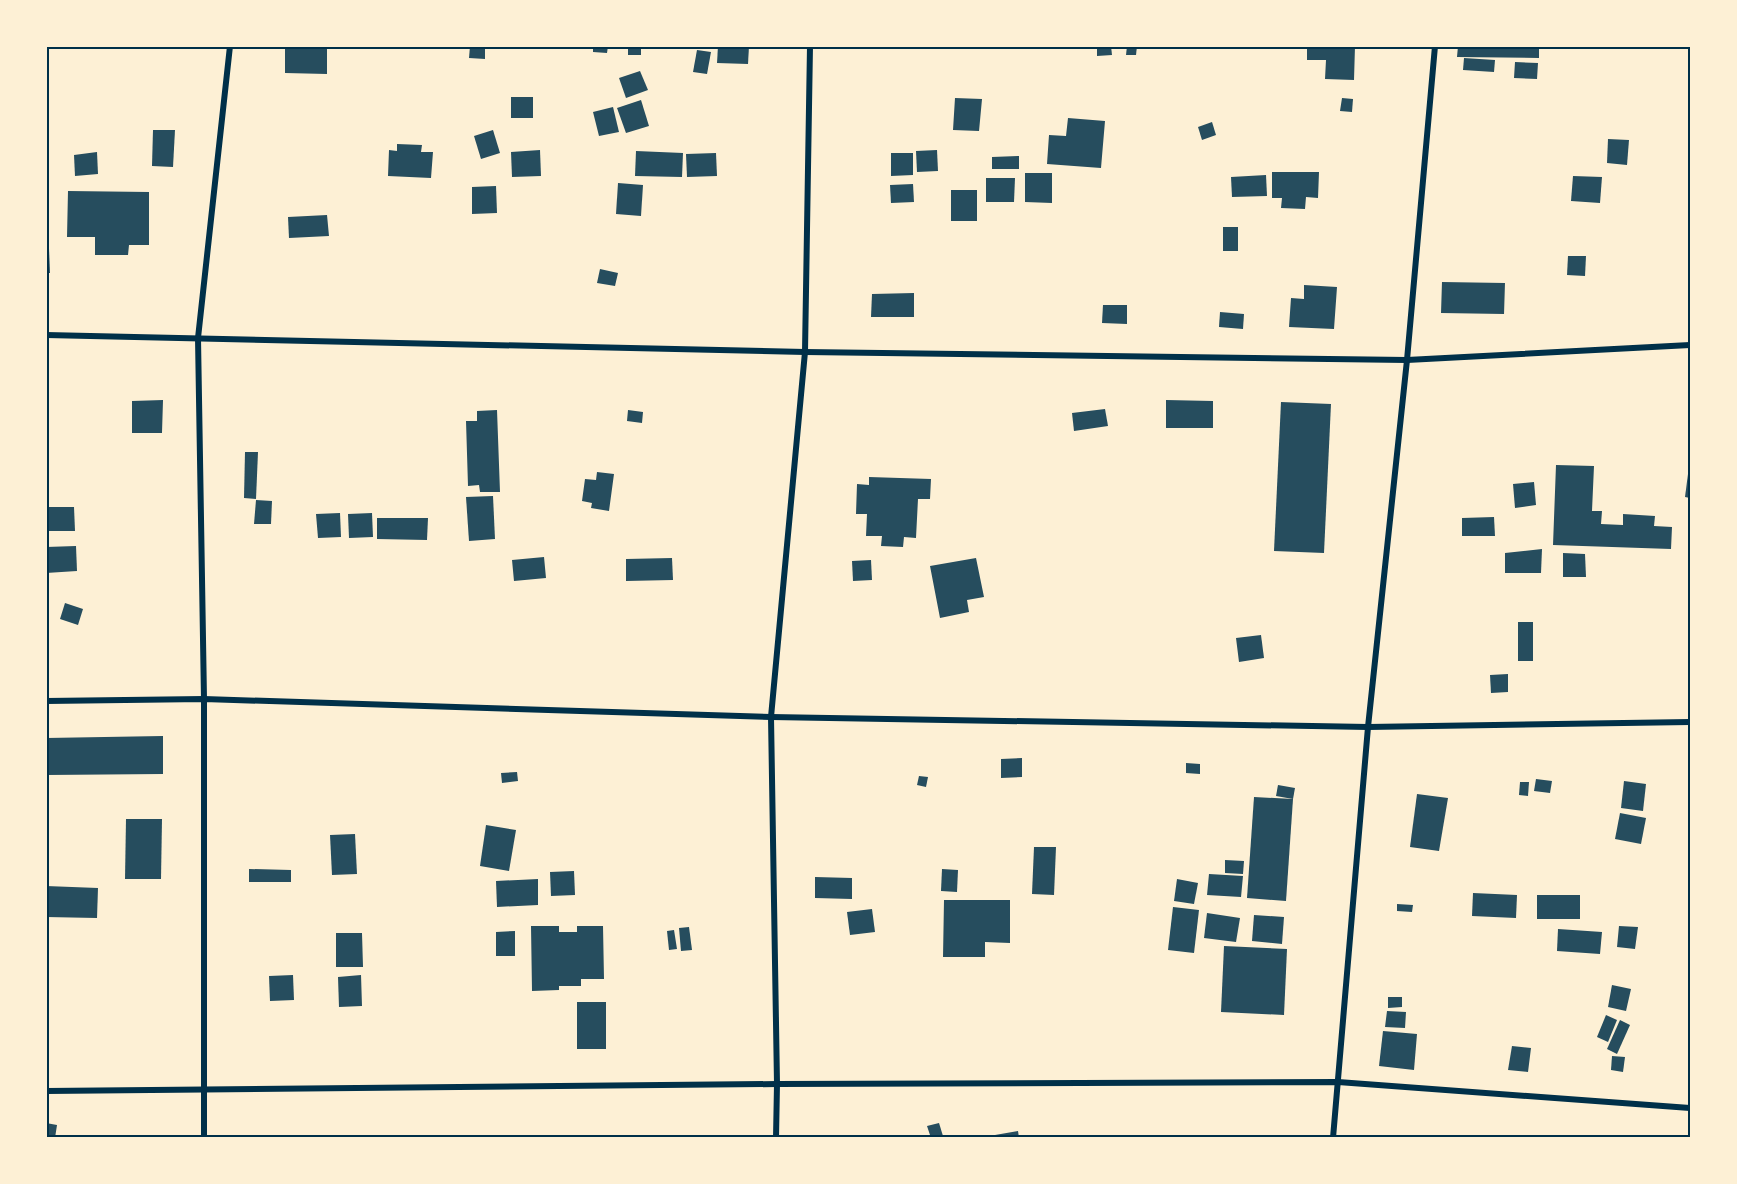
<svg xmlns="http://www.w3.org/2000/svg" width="1737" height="1184" font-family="'Golos Text',sans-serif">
  <rect width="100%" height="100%" fill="#fdf0d5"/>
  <g fill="#264d5e">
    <path d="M470 46H485V59L469 58Z"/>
    <path d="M593 46H608L607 53 593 52Z"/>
    <rect x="628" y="46" width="13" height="9"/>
    <path d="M718 46H749L748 64 717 63Z"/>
    <path d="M1097 46H1111L1112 55 1097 56Z"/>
    <path d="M1127 46H1137L1136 55H1126Z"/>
    <path d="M1307 46H1355L1354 80 1325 79 1326 60H1307Z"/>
    <path d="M1458 46H1539V58L1457 57Z"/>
    <path d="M285 48H327V74L285 73Z"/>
    <path d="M697 50 711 52 707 74 693 72Z"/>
    <path d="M1464 58 1495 60 1494 72 1463 70Z"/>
    <path d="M1515 62 1538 63 1537 79 1514 78Z"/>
    <path d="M640 71 648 90 626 98 619 78Z"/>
    <rect x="511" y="97" width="22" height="21"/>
    <path d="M955 98 982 99 979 131 953 130Z"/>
    <path d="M1342 98 1353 99 1352 112 1340 111Z"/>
    <path d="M641 100 649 126 626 133 617 108Z"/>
    <path d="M613 107 619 132 599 136 593 112Z"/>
    <path d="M1068 118 1105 121 1101 168 1047 164 1049 135 1066 136Z"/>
    <path d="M1212 122 1216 135 1202 140 1198 127Z"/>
    <path d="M153 130H175L173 167 152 166Z"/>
    <path d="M493 130 500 153 481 159 474 136Z"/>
    <path d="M1608 139 1629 140 1627 165 1607 163Z"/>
    <path d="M397 144 422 145 421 152H433L431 178 388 176 389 150 397 151Z"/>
    <path d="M540 150 541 176 512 177 511 152Z"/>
    <path d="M937 150 938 171 917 172 916 151Z"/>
    <path d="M636 151 683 153 682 177 635 176Z"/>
    <path d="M97 152 98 174 75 176 74 155Z"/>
    <path d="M716 153 717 176 687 177 686 154Z"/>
    <path d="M891 153H913V175L891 176Z"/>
    <path d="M1019 156V169H992V157Z"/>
    <path d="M1272 172H1319L1318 198 1306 197 1305 209 1281 208 1282 198H1272Z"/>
    <path d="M1025 173H1052V203L1025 202Z"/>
    <path d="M1266 175 1267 196 1232 197 1231 177Z"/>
    <path d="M1573 176 1602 177 1600 203 1571 201Z"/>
    <path d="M986 178H1015L1014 202H986Z"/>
    <path d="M618 183 643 185 641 216 616 214Z"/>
    <path d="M913 184 914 202 891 203 890 185Z"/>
    <path d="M496 186 497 213 472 214V187Z"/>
    <rect x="951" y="190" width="26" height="31"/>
    <path d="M68 191 149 192V245H129L128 255H95V237H67Z"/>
    <path d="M327 215 329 236 289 238 288 217Z"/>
    <rect x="1223" y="227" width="15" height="24"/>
    <path d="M46 249H49L50 273H46Z"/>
    <path d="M1568 256H1586L1585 276 1567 275Z"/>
    <path d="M600 269 618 273 615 286 597 283Z"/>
    <path d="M1442 282 1505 283 1504 314 1441 313Z"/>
    <path d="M1304 285 1337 287 1334 329 1289 327 1291 298 1304 299Z"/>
    <path d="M914 293V317H871L872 294Z"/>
    <path d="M1103 305H1127V324L1102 323Z"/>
    <path d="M1220 312 1244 314 1243 329 1219 327Z"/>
    <path d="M163 400 162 433H132V401Z"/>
    <path d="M1166 400 1213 401V428H1166Z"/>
    <path d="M1281 402 1331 404 1324 553 1274 551Z"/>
    <path d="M1105 409 1108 426 1074 431 1072 413Z"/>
    <path d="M497 410 500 492H480L479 485 468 486 466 421H477V411Z"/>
    <path d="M628 410 643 412 642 423 627 421Z"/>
    <path d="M245 452H258L256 499 244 498Z"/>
    <path d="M1556 465 1594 466 1592 511H1602L1601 524 1623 525V514L1655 516 1654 526 1672 527 1671 549 1553 545Z"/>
    <path d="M597 472 614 474 609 511 591 508 592 503 582 501 585 479 596 480Z"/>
    <path d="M1688 474 1690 475V498L1685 497Z"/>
    <path d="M869 477 931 479 930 499H918L916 538 904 537 903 547 881 546 882 536H866L867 514H856L857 484 869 485Z"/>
    <path d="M1534 482 1536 505 1515 508 1513 484Z"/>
    <path d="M493 496 495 539 469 541 466 497Z"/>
    <path d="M256 500 272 501 271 524H254Z"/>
    <path d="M46 507H74L75 531H46Z"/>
    <path d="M340 513 341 537 318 538 316 514Z"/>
    <path d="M372 513 373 537 349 538 348 514Z"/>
    <path d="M1494 517 1495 536H1462V518Z"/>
    <path d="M377 518H428L427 540 377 539Z"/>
    <path d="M76 546 77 571 46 573V547Z"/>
    <path d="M1542 549 1541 573H1505V553Z"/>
    <path d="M1563 553 1585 554 1586 577H1563Z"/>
    <path d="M544 557 546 578 514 581 512 560Z"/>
    <path d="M672 558 673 580 626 581V559Z"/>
    <path d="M976 558 984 597 967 600 969 612 940 618 930 566Z"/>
    <path d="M871 560 872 580 853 581 852 561Z"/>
    <path d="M65 603 83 609 78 625 60 619Z"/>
    <rect x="1518" y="622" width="15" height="39"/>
    <path d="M1261 635 1264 658 1239 662 1236 638Z"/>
    <path d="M1508 674V692L1491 693 1490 675Z"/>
    <path d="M163 736V774L46 775V738Z"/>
    <path d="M1022 758V777L1001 778V759Z"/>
    <path d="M1186 763 1200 764V774L1186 773Z"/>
    <path d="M517 772 518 781 502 783 501 773Z"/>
    <path d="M919 776 928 777 926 787 917 785Z"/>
    <path d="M1536 779 1552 781 1550 793 1534 791Z"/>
    <path d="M1624 781 1646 784 1643 811 1621 808Z"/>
    <path d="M1520 782H1529L1528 796 1519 795Z"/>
    <path d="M1278 785 1295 788 1293 799 1276 796Z"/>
    <path d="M1417 794 1448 798 1439 851 1410 847Z"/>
    <path d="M1254 797 1293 799 1286 901 1247 898Z"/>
    <path d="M1620 813 1646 818 1641 844 1615 839Z"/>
    <path d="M126 819H162L161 879H125Z"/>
    <path d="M486 825 516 830 509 871 480 866Z"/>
    <path d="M355 834 357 874 332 875 330 835Z"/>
    <path d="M1034 847H1056L1054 895 1032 894Z"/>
    <path d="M1225 860 1244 861 1243 874 1225 873Z"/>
    <path d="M249 869 291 870V882H249Z"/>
    <path d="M942 869 958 870 957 892 941 891Z"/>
    <path d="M574 871 575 895 551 896 550 872Z"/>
    <path d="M1209 874 1243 876 1241 897 1207 895Z"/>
    <path d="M815 877 852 878V899L815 898Z"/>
    <path d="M538 879V905L497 907 496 881Z"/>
    <path d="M1177 879 1198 883 1194 904 1174 901Z"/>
    <path d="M46 886 98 888 97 918 46 917Z"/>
    <path d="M1473 893 1517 895 1516 918 1472 916Z"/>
    <rect x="1537" y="895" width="43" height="24"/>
    <path d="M944 900H1010V943L985 942V957H943Z"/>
    <path d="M1397 904 1413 905 1412 912 1397 911Z"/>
    <path d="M1173 907 1199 910 1194 953 1168 950Z"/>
    <path d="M872 909 875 932 850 935 847 912Z"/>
    <path d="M1207 913 1240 918 1236 942 1204 938Z"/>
    <path d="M1254 915 1284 917 1282 944 1252 941Z"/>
    <path d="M531 926H559V932H577V926H603L604 979H581V986H559V990L532 991Z"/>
    <path d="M1619 926 1638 927 1635 949 1617 947Z"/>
    <path d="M689 927 692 950 681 951 679 928Z"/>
    <path d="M1558 929 1602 932 1600 954 1557 951Z"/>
    <path d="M674 930 677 949 669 950 667 931Z"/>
    <path d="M515 931V956H496V932Z"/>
    <path d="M336 933H362L363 967H336Z"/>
    <path d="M1224 946 1287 949 1284 1015 1221 1012Z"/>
    <path d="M293 975 294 1000 270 1001 269 976Z"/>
    <path d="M361 975 362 1006 339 1007 338 977Z"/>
    <path d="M1612 985 1631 989 1626 1011 1608 1007Z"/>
    <path d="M1388 997H1402V1007L1388 1008Z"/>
    <rect x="577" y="1002" width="29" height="47"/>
    <path d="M1387 1011 1406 1012 1405 1028 1385 1027Z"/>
    <path d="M1606 1015 1617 1020 1608 1042 1597 1037Z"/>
    <path d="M1620 1020 1630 1025 1617 1054 1607 1049Z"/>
    <path d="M1383 1031 1417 1034 1414 1070 1379 1066Z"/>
    <path d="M1512 1046 1531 1048 1528 1072 1508 1070Z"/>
    <path d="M1612 1056 1625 1057 1623 1072 1611 1070Z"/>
    <path d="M46 1123 57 1125 55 1138H46Z"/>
    <path d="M939 1123 943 1136 931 1138 927 1126Z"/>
    <path d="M1018 1131 1019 1138H995V1135Z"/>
  </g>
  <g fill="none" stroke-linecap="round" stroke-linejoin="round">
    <g stroke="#003049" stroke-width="6">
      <path d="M46 335 805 352 1407 360 1690 345"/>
      <path d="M46 701 204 699 771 717 1368 727 1690 722"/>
      <path d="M46 1091 777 1084 1338 1082 1690 1108"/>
      <path d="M204 1138V699L198 338 230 46"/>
      <path d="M776 1138 777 1084 771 717 805 352 810 46"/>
      <path d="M1333 1138 1368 727 1407 360 1435 46"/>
    </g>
  </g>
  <rect width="1737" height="1184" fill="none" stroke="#fdf0d5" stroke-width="96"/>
  <rect x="48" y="48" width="1641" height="1088" fill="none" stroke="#003049" stroke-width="2"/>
</svg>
